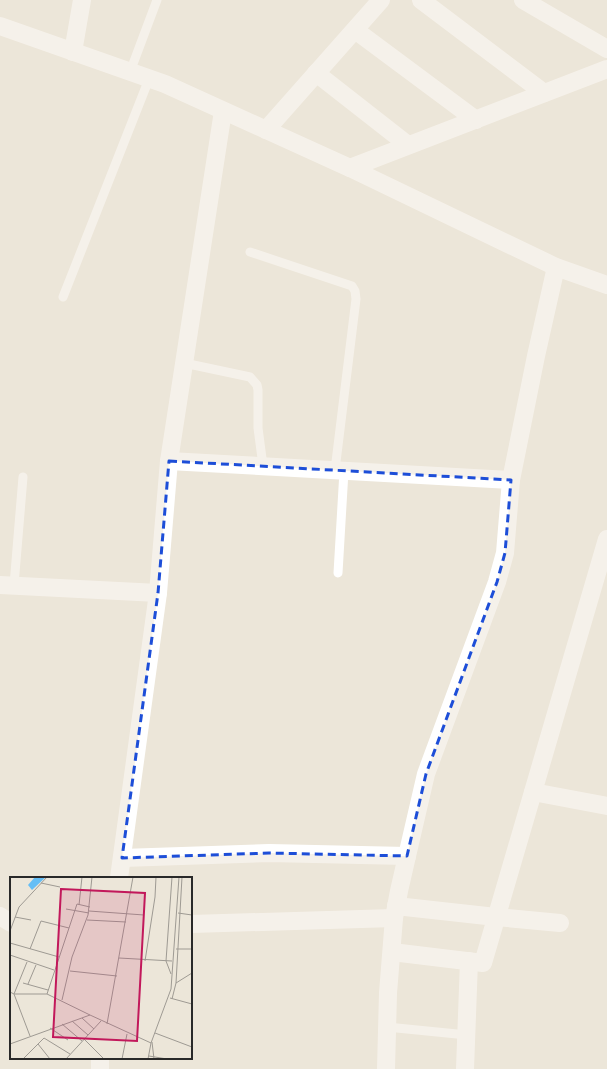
<svg xmlns="http://www.w3.org/2000/svg" width="607" height="1069" font-family="Overpass,sans-serif">
  <rect width="100%" height="100%" fill="#ece6d9"/>
  <g fill="none" stroke-linecap="round" stroke-linejoin="round">
    <g stroke="#fff" stroke-width="9">
      <path d="M130 72 157 0"/>
      <path d="M250 252 352 286 355 291 356 299 335 470"/>
      <path d="M63 297 149 79"/>
      <path d="M184 363 250 377 257 385 258 390V428L263 466"/>
      <path d="M338 573 344 471"/>
      <path d="M14 585 23 477"/>
      <path d="M387 1027 467 1035"/>
    </g>
    <g stroke="#fff" stroke-width="18">
      <path d="M421 0 544 93"/>
      <path d="M523 0 607 49"/>
      <path d="M0 26 165 84 350 168 607 69"/>
      <path d="M355 30 476 120"/>
      <path d="M73 52 82 0"/>
      <path d="M316 73 408 145"/>
      <path d="M266 130 381 0"/>
      <path d="M350 168 556 267 607 285"/>
      <path d="M169 461 511 480"/>
      <path d="M0 585 158 593"/>
      <path d="M533 792 607 806"/>
      <path d="M122 858 269 853 407 856"/>
      <path d="M119 878 158 593 169 461 223 111"/>
      <path d="M396 906 496 917 560 923"/>
      <path d="M0 916 11 923"/>
      <path d="M191 924 394 918"/>
      <path d="M392 952 483 963 607 539"/>
      <path d="M100 1069V1058"/>
      <path d="M386 1069 388 993 394 918 399 891 407 856 426 774 497 582 505 553 511 480 536 356 556 267"/>
      <path d="M465 1069 469 961"/>
    </g>
  </g>
  <path d="M0 0H607V1069H0ZM169 461 511 480 505 553 497 582 426 774 407 856 269 853 122 858 158 593Z" fill="#ece6d9" fill-opacity=".55" fill-rule="evenodd"/>
  <path fill="none" stroke="#1d4ed8" stroke-width="3" stroke-dasharray="8 5" stroke-linejoin="round" d="M169 461 511 480 505 553 497 582 426 774 407 856 269 853 122 858 158 593Z"/>
  <g transform="translate(10 877)">
    <rect width="182" height="182" fill="#ece6d9"/>
    <path d="M25 0H36L22 13 18 8Z" fill="#65bef5"/>
    <path fill="none" stroke="#9e9a93" stroke-width="1" d="M31 6 50 10M69 28 72 0M56 32 79 36M79 34 134 38M168 36 182 38M5 40 21 43M77 43 116 45M0 54 9 30 37 0M0 66 49 80M20 72 31 44 59 51M166 72H182M0 78 44 93M109 81 162 84M135 84 145 20 146 0M17 85 4 117H37L80 138M60 94 107 99M161 97 156 84 162 0M13 106 38 113M166 106 182 96M18 107 26 88M0 115 4 117 20 159M37 117 67 27 80 30M160 121 182 127M162 122 166 106 172 0M52 123 62 80 78 38 82 0M72 141 84 152M62 144 78 158M52 147 72 164M97 147 123 0M40 151 58 163M145 156 182 170M74 162 94 182M142 165 144 182M0 167 80 138 141 166M28 167 40 182M139 179 157 182M13 182 34 161 60 177M56 182 91 144M112 182 117 157M138 182 141 166 161 112 169 0"/>
    <path fill="#c2185b" fill-opacity="0.15" stroke="#c2185b" stroke-width="2" d="M51 12 135 16 127 164 43 160Z"/>
    <rect width="182" height="182" fill="none" stroke="#292929" stroke-width="2"/>
  </g>
</svg>
